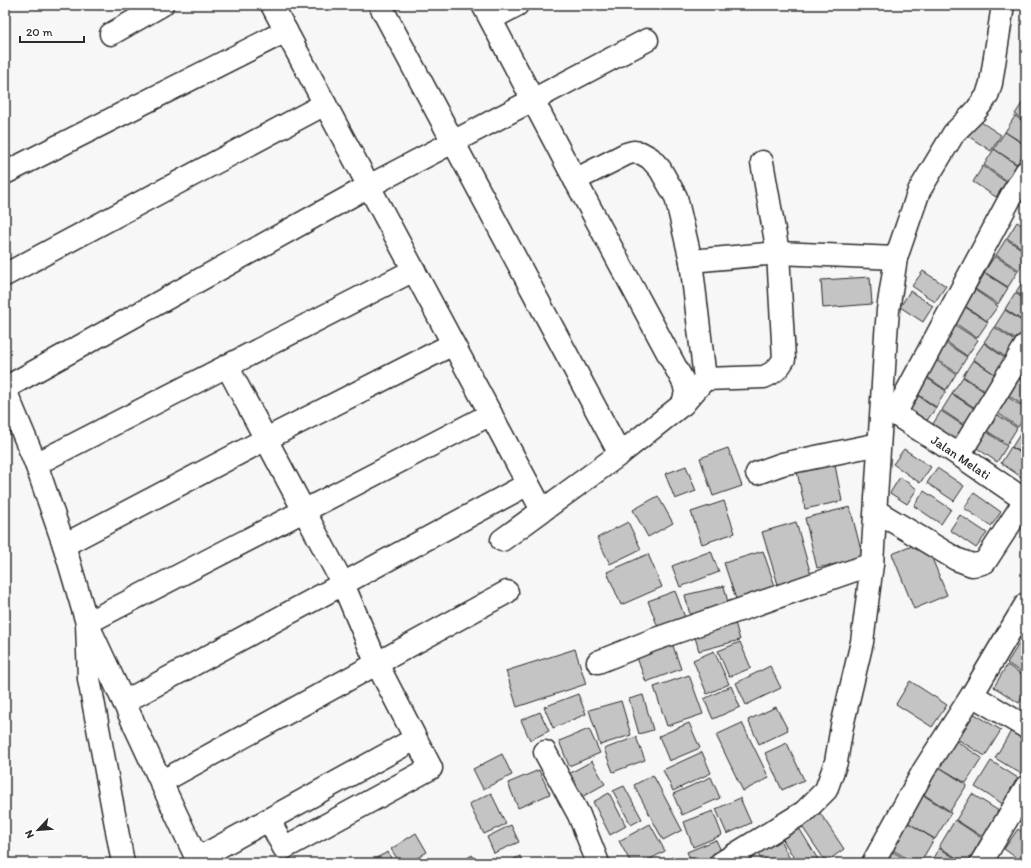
<svg xmlns="http://www.w3.org/2000/svg" width="1031" height="868" font-family="Itim,sans-serif">
  <rect width="100%" height="100%" fill="#f7f7f7"/>
  <filter id="ink" filterUnits="userSpaceOnUse"><feTurbulence type="fractalNoise" baseFrequency=".025" numOctaves="2"/><feDisplacementMap in="SourceGraphic" scale="8" xChannelSelector="R" yChannelSelector="G"/><feConvolveMatrix kernelMatrix="1 2 1 2 8 2 1 2 1" color-interpolation-filters="sRGB"/></filter>
  <g filter="url(#ink)">
    <g fill="#c4c4c4" stroke="#2b2b2b">
      <path d="M1025 99H1026V122L1015 114Z"/>
      <path d="M1015 116 1026 123V145L1005 132Z"/>
      <path d="M978 120 1001 135 991 151 968 136Z"/>
      <path d="M1005 132 1026 146V150L1017 164 994 149Z"/>
      <path d="M994 149 1017 165 1007 181 984 165Z"/>
      <path d="M983 166 1006 182 996 197 973 182Z"/>
      <path d="M1017 222 1026 228V251L1007 238Z"/>
      <path d="M1006 239 1026 252V259L1019 270 996 255Z"/>
      <path d="M995 256 1018 271 1008 287 984 272Z"/>
      <path d="M923 271 946 286 935 302 912 286Z"/>
      <path d="M985 273 1008 288 998 304 975 289Z"/>
      <path d="M1026 276V299L1016 292Z"/>
      <path d="M870 277 872 304 823 308 821 280Z"/>
      <path d="M975 290 998 306 987 321 965 306Z"/>
      <path d="M910 291 933 306 923 322 900 307Z"/>
      <path d="M1015 293 1026 300V323L1005 309Z"/>
      <path d="M965 307 988 322 977 338 955 323Z"/>
      <path d="M1005 310 1026 324V328L1018 341 995 326Z"/>
      <path d="M955 325 978 340 967 356 944 340Z"/>
      <path d="M994 327 1017 342 1007 358 984 342Z"/>
      <path d="M944 342 967 357 957 373 934 357Z"/>
      <path d="M984 343 1006 359 996 375 973 359Z"/>
      <path d="M933 358 956 374 946 390 923 374Z"/>
      <path d="M973 360 996 375 985 391 963 376Z"/>
      <path d="M1026 362V382L1017 376Z"/>
      <path d="M924 376 946 391 936 407 913 391Z"/>
      <path d="M963 377 986 393 975 408 952 393Z"/>
      <path d="M1017 378 1026 384V407L1006 394Z"/>
      <path d="M913 392 936 408 925 423 902 408Z"/>
      <path d="M952 394 975 409 964 425 942 410Z"/>
      <path d="M1006 396 1026 409V415L1018 427 995 411Z"/>
      <path d="M941 411 964 426 953 442 931 427Z"/>
      <path d="M995 413 1017 428 1007 444 984 429Z"/>
      <path d="M984 430 1007 446 997 462 974 446Z"/>
      <path d="M1022 431 1026 433V456L1012 447Z"/>
      <path d="M1011 447 1026 457V475L1024 479 1001 463Z"/>
      <path d="M728 448 742 486 713 496 700 458Z"/>
      <path d="M904 449 931 467 920 483 893 464Z"/>
      <path d="M834 460 842 501 805 509 796 467Z"/>
      <path d="M686 466 696 491 675 499 665 474Z"/>
      <path d="M937 468 964 486 954 501 927 483Z"/>
      <path d="M900 477 917 489 907 504 890 493Z"/>
      <path d="M924 491 951 509 941 524 914 506Z"/>
      <path d="M974 493 1001 512 991 526 964 508Z"/>
      <path d="M658 496 673 523 648 537 633 510Z"/>
      <path d="M724 501 735 533 702 544 691 512Z"/>
      <path d="M850 507 863 558 817 568 805 518Z"/>
      <path d="M960 515 987 533 976 548 950 530Z"/>
      <path d="M628 522 641 549 610 564 597 538Z"/>
      <path d="M796 522 813 582 780 591 762 532Z"/>
      <path d="M925 541 947 595 914 609 892 554Z"/>
      <path d="M711 551 719 572 680 587 672 566Z"/>
      <path d="M763 551 776 589 737 602 724 563Z"/>
      <path d="M648 554 662 587 621 605 607 572Z"/>
      <path d="M724 586 729 607 690 615 685 595Z"/>
      <path d="M675 591 686 620 659 630 648 601Z"/>
      <path d="M734 619 740 640 699 651 693 630Z"/>
      <path d="M1026 629V644L1020 640Z"/>
      <path d="M740 642 751 668 729 677 718 651Z"/>
      <path d="M1020 642 1026 645V675L1007 663Z"/>
      <path d="M672 643 681 669 646 682 636 655Z"/>
      <path d="M575 649 586 684 517 707 506 671Z"/>
      <path d="M714 651 729 684 707 694 693 660Z"/>
      <path d="M1007 665 1026 677V692L1019 703 994 687Z"/>
      <path d="M770 666 781 688 746 705 736 683Z"/>
      <path d="M689 675 703 714 667 726 654 687Z"/>
      <path d="M910 681 947 705 932 727 896 704Z"/>
      <path d="M731 686 740 707 713 719 704 699Z"/>
      <path d="M578 694 586 714 553 728 544 707Z"/>
      <path d="M643 695 653 730 639 734 629 699Z"/>
      <path d="M621 701 631 735 600 745 589 710Z"/>
      <path d="M776 707 788 730 759 744 748 720Z"/>
      <path d="M540 712 549 731 530 740 521 720Z"/>
      <path d="M973 713 1001 730 985 756 957 739Z"/>
      <path d="M689 723 700 748 669 761 659 736Z"/>
      <path d="M742 723 769 778 743 791 716 735Z"/>
      <path d="M589 729 600 753 569 766 559 741Z"/>
      <path d="M1011 731 1026 741V769L1023 775 995 758Z"/>
      <path d="M636 737 645 760 613 772 604 749Z"/>
      <path d="M955 740 982 758 966 783 939 767Z"/>
      <path d="M787 743 804 780 782 790 765 753Z"/>
      <path d="M702 752 711 773 673 791 663 770Z"/>
      <path d="M502 754 512 775 483 789 473 769Z"/>
      <path d="M592 761 605 784 578 799 565 776Z"/>
      <path d="M991 761 1018 778 1003 804 975 787Z"/>
      <path d="M939 767 967 785 950 811 923 794Z"/>
      <path d="M539 770 550 794 518 808 508 783Z"/>
      <path d="M653 775 682 830 663 840 634 785Z"/>
      <path d="M711 777 720 798 682 815 673 794Z"/>
      <path d="M624 786 642 819 631 825 613 791Z"/>
      <path d="M491 793 506 824 484 834 469 804Z"/>
      <path d="M609 793 626 826 610 835 593 802Z"/>
      <path d="M972 794 999 811 983 837 956 820Z"/>
      <path d="M923 795 951 813 935 839 907 822Z"/>
      <path d="M740 798 751 823 727 834 716 809Z"/>
      <path d="M818 810 844 849 826 862 799 822Z"/>
      <path d="M713 811 722 835 693 847 684 822Z"/>
      <path d="M955 820 982 838 967 863H965L939 847Z"/>
      <path d="M907 822 934 839 920 863H914L890 848Z"/>
      <path d="M650 824 665 851 643 863H631L619 841Z"/>
      <path d="M511 825 519 842 494 853 487 837Z"/>
      <path d="M799 828 819 861 816 863H797L782 838Z"/>
      <path d="M1018 829 1026 835V863H1024L1004 849Z"/>
      <path d="M416 833 427 852 409 863H400L391 849Z"/>
      <path d="M778 836 792 863H763L755 848Z"/>
      <path d="M716 840 723 855 705 863H692L687 852Z"/>
      <path d="M939 848 963 863H930Z"/>
      <path d="M890 850 911 863H882Z"/>
      <path d="M388 852 393 863H371L370 861Z"/>
      <path d="M472 855 476 863H459Z"/>
      <path d="M520 856 524 863H507Z"/>
      <path d="M673 857 677 863H663Z"/>
    </g>
    <g fill="none" stroke-linecap="round" stroke-linejoin="round">
      <g stroke="#2b2b2b" stroke-width="25">
        <g id="minor">
          <path d="M272 5 542 510"/>
          <path d="M380 5 620 454"/>
          <path d="M483 5 575 180 684 383 686 392 683 404"/>
          <path d="M491 19 517 5"/>
          <path d="M111 34 162 5"/>
          <path d="M1026 172 1013 193 895 414 959 455 1026 501"/>
          <path d="M5 173 286 31"/>
          <path d="M691 261 778 253 896 258"/>
          <path d="M5 275 325 104"/>
          <path d="M227 366 343 584 377 664 431 768 284 848 269 820"/>
          <path d="M705 379 764 377C774 373 779 368 784 359L778 253 762 162"/>
          <path d="M5 388 369 186 647 40"/>
          <path d="M5 390 36 464 64 545 87 623 161 782 507 592"/>
          <path d="M959 455 1026 345"/>
          <path d="M36 464 414 270"/>
          <path d="M757 473 782 464 879 444"/>
          <path d="M876 511 956 559 972 565 979 564 985 562 1026 499"/>
          <path d="M502 540 620 454 683 404 705 379 691 261 676 197 660 169 650 158 641 153 633 152 626 154 575 180"/>
          <path d="M64 545 266 439 453 344"/>
          <path d="M598 662 653 640 872 564"/>
          <path d="M972 695 1026 727"/>
          <path d="M124 702 528 484"/>
          <path d="M545 752 579 815 598 863"/>
          <path d="M161 782 197 859 415 739"/>
          <path d="M123 863 89 679 87 623 491 414"/>
          <path d="M721 863 804 812 826 790 836 762 842 726 862 642 872 564 886 335 888 310 896 258 919 191 954 133 975 112 987 96 991 83 1003 5"/>
          <path d="M873 863 924 770 972 695 1026 604"/>
          <path d="M981 863 1026 787"/>
        </g>
      </g>
      <use href="#minor" stroke="#fff" stroke-width="22"/>
    </g>
  </g>
  <g text-anchor="middle" stroke-width="3.5" stroke-linejoin="round" paint-order="stroke">
    <g font-size="13" fill="#2b2b2b" stroke="#fff">
      <text transform="translate(961 457) rotate(34)" y="5">Jalan Melati</text>
    </g>
  </g>
  <rect width="1031" height="868" fill="none" stroke="#fff" stroke-width="20"/>
  <rect x="10" y="10" width="1011" height="848" fill="none" stroke="#2b2b2b" stroke-width="1.5" filter="url(#ink)"/>
  <g transform="translate(38 830) rotate(244)" stroke="#ffffff" stroke-width="3" paint-order="stroke">
  <path d="M0-3L7 15L0 10L-7 15Z" fill="#2b2b2b"/>
  <text y="-6" font-size="11" font-weight="bold" text-anchor="middle" fill="#2b2b2b">N</text>
  </g>
  <path d="M20 36v6h64v-6" fill="none" stroke="#2b2b2b" stroke-width="2"/>
  <text x="26" y="36" font-size="12" fill="#2b2b2b" stroke="#ffffff" stroke-width="3" paint-order="stroke">20 m</text>
</svg>
